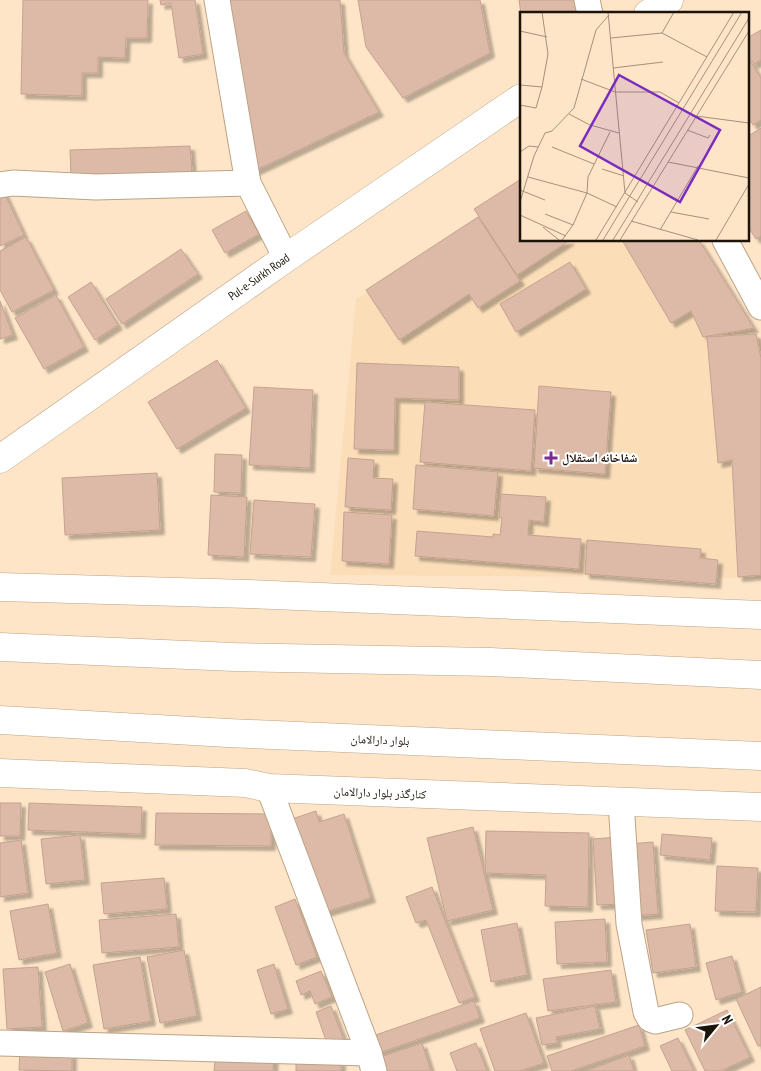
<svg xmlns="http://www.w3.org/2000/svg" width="761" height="1071" font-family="'PT Sans Narrow','Noto Naskh Arabic',sans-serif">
  <defs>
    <filter id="shadow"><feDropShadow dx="4.5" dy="4.5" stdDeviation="1" flood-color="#0004"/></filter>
  </defs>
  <rect width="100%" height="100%" fill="#fee5c7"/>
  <path fill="#fbddb8" d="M521 192V240H694L761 340V578L330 575 356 299Z"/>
  <g fill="#ddbaa7" stroke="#c5a290" filter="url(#shadow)">
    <path d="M23 0H148L147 38H126L125 58 98 57V73H82V96L21 94Z"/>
    <path d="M160 0H195L203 54 179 58 171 3 161 5Z"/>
    <path d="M224 0H340L344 53 379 112 252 172Z"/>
    <path d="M358 0H480L490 53 403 98 366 47Z"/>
    <path d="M519 0H580L582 10 554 14H521Z"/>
    <path d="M761 30V60L754 64 747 54V38Z"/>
    <path d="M749 59 761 78V120L753 125 747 116V60Z"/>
    <path d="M761 128V236L756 239 747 225V137Z"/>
    <path d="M190 146 192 172 71 177 70 150Z"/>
    <path d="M521 179V240H570L517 275 474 209Z"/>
    <path d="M2 188 24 235 0 246V189Z"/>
    <path d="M246 211 259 234 225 253 212 230Z"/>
    <path d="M478 217 520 281 478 308 469 294 399 340 366 290Z"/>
    <path d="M26 237 54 290 12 312 0 290V251Z"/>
    <path d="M622 240H699L754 328 703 337 691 311 671 323Z"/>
    <path d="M181 249 198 274 122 324 106 299Z"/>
    <path d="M570 262 586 289 516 332 500 304Z"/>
    <path d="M91 282 118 325 95 340 68 297Z"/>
    <path d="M56 295 84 347 44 369 15 318Z"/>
    <path d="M0 301 13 335 0 339Z"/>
    <path d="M756 334 761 358V575L738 577 732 460 718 463 707 337Z"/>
    <path d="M217 360 246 408 177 449 148 402Z"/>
    <path d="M357 363 459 367V400L395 398 394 450 354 449Z"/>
    <path d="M539 386 611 392 605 474 534 468Z"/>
    <path d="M254 387 313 390 310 468 249 465Z"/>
    <path d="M425 402 535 410 531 471 420 462Z"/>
    <path d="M215 454 242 455 241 493 214 492Z"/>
    <path d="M348 458 374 460 373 478 393 479 391 510 345 507Z"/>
    <path d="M416 465 498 472 494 516 413 509Z"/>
    <path d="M157 473 160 530 65 535 62 478Z"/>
    <path d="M501 494 546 497 544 522 529 520 528 535 581 539 579 569 415 556 417 531 493 537V534L500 535 502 518 499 517Z"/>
    <path d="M211 495 247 497 244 557 208 555Z"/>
    <path d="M254 500 315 504 311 557 250 554Z"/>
    <path d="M344 512 392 515 389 564 342 561Z"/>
    <path d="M587 540 701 549 700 558 718 560 716 584 585 574Z"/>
    <path d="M0 803H21L20 836H0Z"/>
    <path d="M29 803 142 807 141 834 28 830Z"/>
    <path d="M316 811 319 822 344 814 371 898 322 913 292 819Z"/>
    <path d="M156 813 271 814V846L155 845Z"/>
    <path d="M473 827 493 910 447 921 427 838Z"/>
    <path d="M486 831 589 833 588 907 545 906 546 875 485 873Z"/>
    <path d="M662 834 712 838 710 860 660 855Z"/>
    <path d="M80 835 85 880 46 884 41 839Z"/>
    <path d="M618 837 622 904 597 905 593 839Z"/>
    <path d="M21 840 28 893 0 897V843Z"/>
    <path d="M653 842 658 914 634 916 629 844Z"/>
    <path d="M717 866 758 868 756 912 715 911Z"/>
    <path d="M164 878 167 909 104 914 101 883Z"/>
    <path d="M432 887 475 997 459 1003 426 920 416 923 406 897Z"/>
    <path d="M295 899 317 957 296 965 275 907Z"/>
    <path d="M48 904 57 953 19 960 10 911Z"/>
    <path d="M176 914 179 947 102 953 99 920Z"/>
    <path d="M605 919 607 962 557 964 555 922Z"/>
    <path d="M517 923 527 975 491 982 481 930Z"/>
    <path d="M690 924 696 967 653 973 646 930Z"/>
    <path d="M184 950 197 1016 160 1023 147 957Z"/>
    <path d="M732 956 742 992 716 1000 706 963Z"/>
    <path d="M140 957 151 1021 104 1029 93 965Z"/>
    <path d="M70 964 88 1023 63 1031 45 972Z"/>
    <path d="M274 964 288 1009 271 1014 257 970Z"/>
    <path d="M38 967 42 1027 7 1029 3 969Z"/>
    <path d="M611 970 616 1002 548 1011 543 979Z"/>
    <path d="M321 971 332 997 315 1004 310 991 301 995 296 981Z"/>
    <path d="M761 987V1045L758 1046 736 999Z"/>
    <path d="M474 1001 480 1018 373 1055 367 1038Z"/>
    <path d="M331 1006 344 1040 328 1046 316 1012Z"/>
    <path d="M595 1006 600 1029 556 1037 557 1043 542 1045 536 1018Z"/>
    <path d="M727 1010 750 1057 721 1071H705L685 1030Z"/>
    <path d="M526 1013 544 1063 520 1071H495L480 1029Z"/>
    <path d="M639 1025 645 1046 571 1071H552L547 1056Z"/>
    <path d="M678 1038 694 1071H672L660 1046Z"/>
    <path d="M422 1043 431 1071H378L374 1059Z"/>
    <path d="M476 1043 487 1071H457L450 1053Z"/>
    <path d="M20 1050 72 1053V1071L19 1070Z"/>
    <path d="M216 1050 274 1054 273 1071H214Z"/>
    <path d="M629 1055 634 1071H586Z"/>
    <path d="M296 1059 341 1061V1071H296Z"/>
  </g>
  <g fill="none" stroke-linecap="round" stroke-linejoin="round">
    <g stroke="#bba386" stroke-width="27">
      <g id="minor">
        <path d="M217 0 248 183 286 258"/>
        <path d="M587 0 590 14"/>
        <path d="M0 185 13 183 96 187 248 183"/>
        <path d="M725 240 761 307"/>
        <path d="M269 788 369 1053 374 1071"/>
        <path d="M621 802 629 924 646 1012 650 1019 655 1021 680 1015"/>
        <path d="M0 1043 369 1053"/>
      </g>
    </g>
    <g stroke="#bba386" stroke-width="29">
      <g id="tertiary">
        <path d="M648 14 669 0"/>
        <path d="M0 459 286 258 521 98"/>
        <path d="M0 587 249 594 761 615"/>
        <path d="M0 773 245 783 269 788 761 807"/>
      </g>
    </g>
    <g stroke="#bba386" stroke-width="29">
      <g id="secondary">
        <path d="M0 647 234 657 491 662 761 675"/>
        <path d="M0 720 228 733 761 756"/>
      </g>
    </g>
    <use href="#minor" stroke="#fff" stroke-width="25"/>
    <use href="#tertiary" stroke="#fff" stroke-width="28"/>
    <use href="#secondary" stroke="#fff" stroke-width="28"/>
  </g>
  <path fill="#7e2998" stroke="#fff" stroke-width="2" d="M548.5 450.5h5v5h5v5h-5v5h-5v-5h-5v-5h5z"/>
  <g text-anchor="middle" stroke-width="4" stroke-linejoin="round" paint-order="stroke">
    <g font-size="12" fill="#1c1309" stroke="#fff">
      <text transform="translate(259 277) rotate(-35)" y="4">Pul-e-Surkh Road</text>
      <text transform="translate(380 740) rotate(2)" y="4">بلوار دارالامان</text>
      <text transform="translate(380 793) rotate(2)" y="4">کنارگذر بلوار دارالامان</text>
    </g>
    <g font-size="12" font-weight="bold" fill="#1c1309" stroke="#fff" text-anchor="start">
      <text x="562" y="462">شفاخانه استقلال</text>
    </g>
  </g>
  <g transform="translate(520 12)">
    <rect width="229" height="229" fill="#fee5c7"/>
    <path fill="none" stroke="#a4917b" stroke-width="1" d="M88 0 105 181 118 190M0 19 27 25M142 21 154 0M91 26 142 21 187 45M93 56 143 50M61 67 95 80H140L159 91M0 73 22 75M0 93 16 96 22 75 28 42 22 0M49 102 70 113 99 121M176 104 229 111M167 118 188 126 190 123M32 135 74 152M0 140 9 134 18 135M148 150 229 166M82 157 104 164M8 165 67 181 97 195M0 178 25 188M0 190 14 144 25 121 32 119 54 96 76 18 89 3M151 200 189 207M25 202 53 213M0 203 46 224M111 209 178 228M23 215 39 228M140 218 178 154M42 228 53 213 67 181 68 165 90 120M76 228 214 0M83 228 222 0M93 228 229 6M100 228 229 19M196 228 229 172"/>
    <path fill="#7b2cbf" fill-opacity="0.15" stroke="#7b2cbf" stroke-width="2.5" d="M99 63 200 118 160 190 60 134Z"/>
    <rect width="229" height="229" fill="none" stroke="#1c1309" stroke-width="2.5"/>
  </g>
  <g transform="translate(716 1026) rotate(61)" stroke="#ffffff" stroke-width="4" paint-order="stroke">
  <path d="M0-4L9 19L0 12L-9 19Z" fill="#1c1309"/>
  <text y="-8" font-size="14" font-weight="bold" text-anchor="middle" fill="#1c1309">N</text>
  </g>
</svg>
